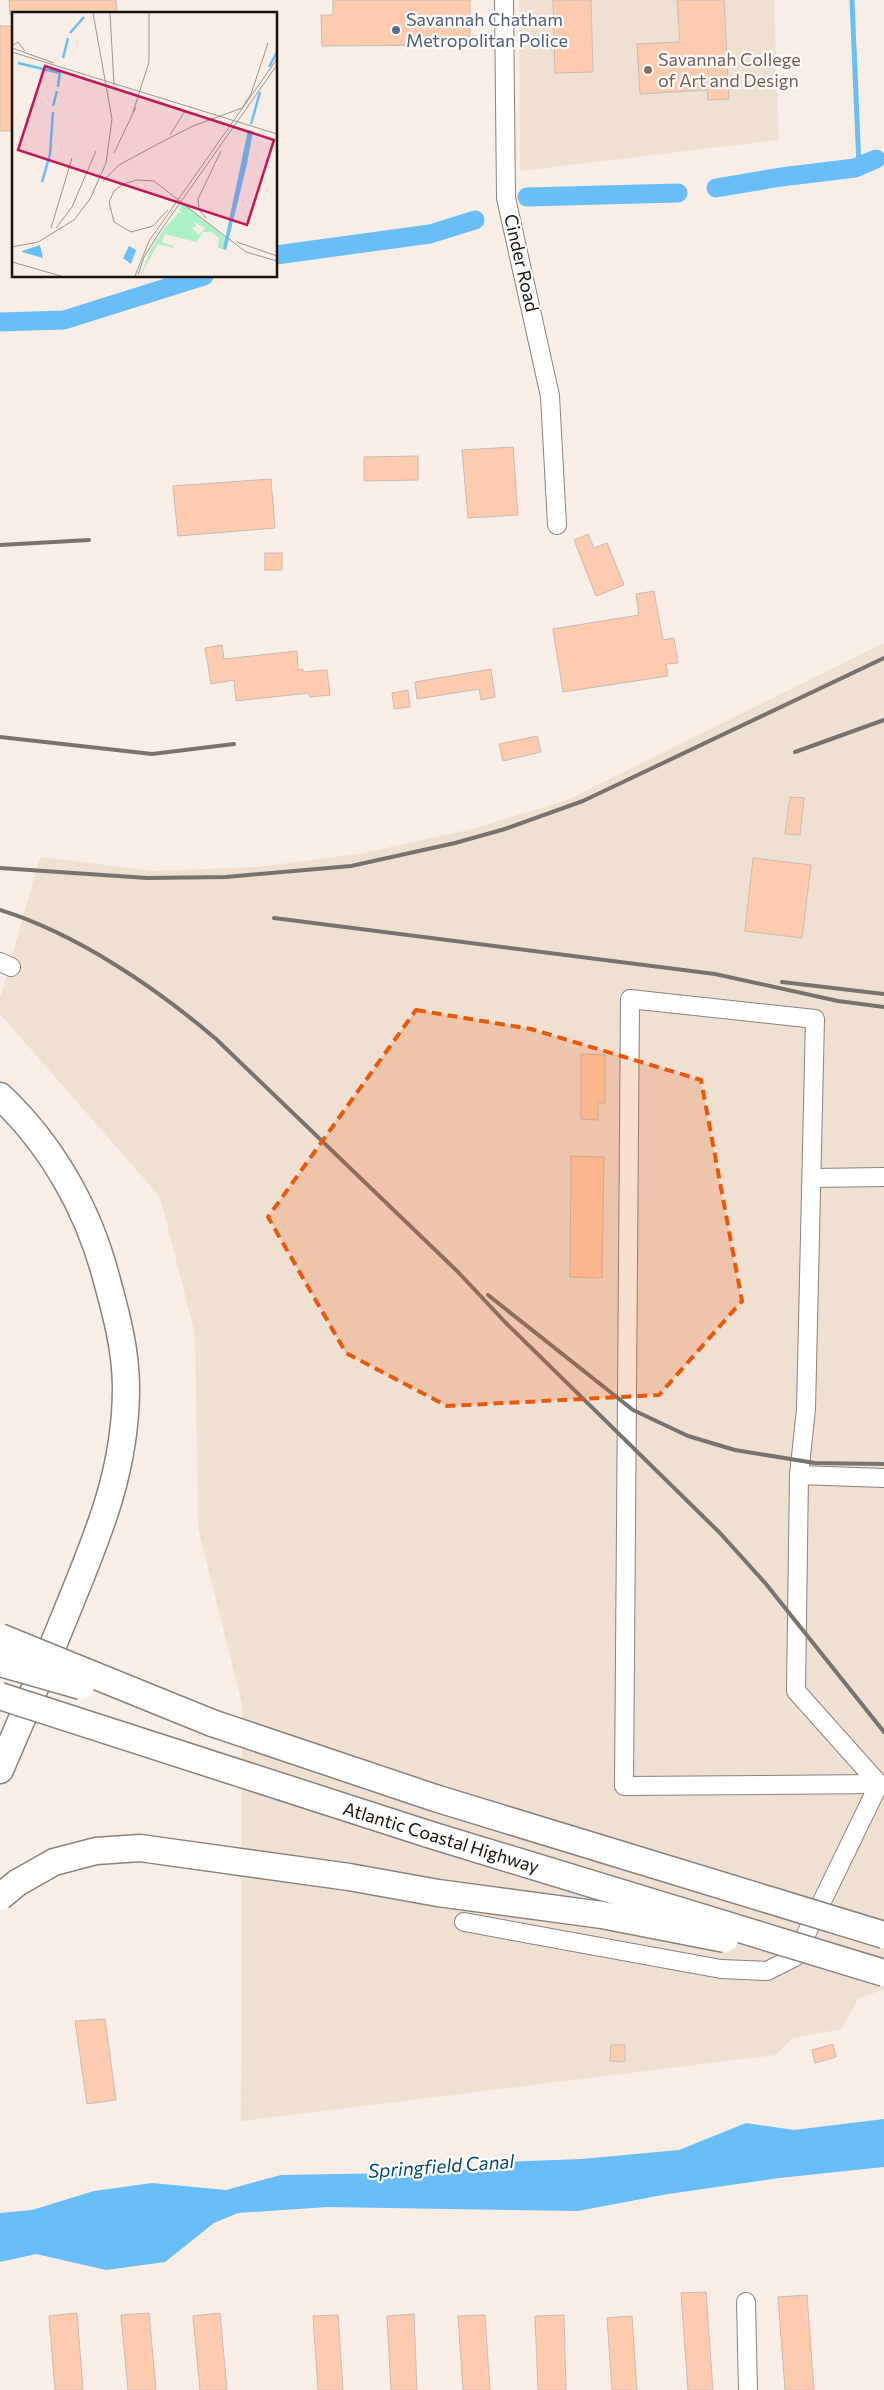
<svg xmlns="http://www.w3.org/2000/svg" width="884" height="2390" font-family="Commissioner,sans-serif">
  <rect width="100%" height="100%" fill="#f8eee5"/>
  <g fill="#f0e0d2">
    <path d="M519 0H774L779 140 520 171Z"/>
    <path d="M884 643V1989L858 1999 842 2029 793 2038 776 2055 241 2121 242 1704 198 1528 195 1334 160 1197 0 1014V999L40 857 154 871 257 867 359 854 472 829 567 800Z"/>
  </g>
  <path fill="#69bef7" d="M884 2119V2167L779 2178 668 2194 578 2211 327 2207 238 2213 214 2223 165 2262 106 2270 36 2254 0 2262V2213L32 2210 94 2191 152 2183 226 2190 281 2175 454 2172 500 2162 581 2159 679 2150 746 2123 794 2130Z"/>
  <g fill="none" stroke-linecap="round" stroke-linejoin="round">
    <path stroke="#69bef7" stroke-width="5" d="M852 0 859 167"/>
    <g stroke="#69bef7" stroke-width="19">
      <path d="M716 188 781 177 855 168 876 159"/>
      <path d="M527 197 678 193"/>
      <path d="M276 255 430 234 475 220"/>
      <path d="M0 322 64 320 204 276"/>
    </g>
  </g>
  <g fill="#ffcbaf" stroke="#c7bcb5">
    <path d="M9 0H116L117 14H10Z"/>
    <path d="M333 0H470V45L322 46 321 15H333Z"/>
    <path d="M553 0H591L593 72 555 73Z"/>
    <path d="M677 0H724L729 99 708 100 707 90 640 94 637 44 680 42Z"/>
    <rect x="0" y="26" width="14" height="105"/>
    <path d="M513 447 518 515 468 518 462 450Z"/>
    <path d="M418 456V480L364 481V457Z"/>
    <path d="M271 479 275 528 178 536 173 486Z"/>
    <path d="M588 534 594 548 607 543 624 585 596 596 574 540Z"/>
    <rect x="265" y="553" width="17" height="17"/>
    <path d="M654 591 663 640 674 638 678 663 666 664 668 676 563 692 553 629 639 615 636 594Z"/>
    <path d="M222 645 224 659 297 651 298 670 303 669V672L327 670 330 695 310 697 309 693 236 701 234 680 211 684 205 648Z"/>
    <path d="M491 669 495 697 481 700 479 689 417 699 415 682Z"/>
    <path d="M408 690 410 707 394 709 392 693Z"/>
    <path d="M537 736 541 752 503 761 499 744Z"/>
    <path d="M790 797 804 798 800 835 785 834Z"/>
    <path d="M753 858 811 865 802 938 745 931Z"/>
    <path d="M581 1054 605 1055V1103H598V1120L581 1119Z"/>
    <path d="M571 1156 604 1157 602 1278 570 1277Z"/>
    <path d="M105 2019 116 2100 87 2104 75 2021Z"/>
    <path d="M833 2044 836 2057 815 2063 812 2050Z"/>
    <path d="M611 2045H625V2062L610 2061Z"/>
    <path d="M706 2292 713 2390H688L681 2293Z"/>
    <path d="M807 2295 814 2390H785L778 2297Z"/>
    <path d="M77 2313 83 2390H55L49 2316Z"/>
    <path d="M149 2313 156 2390H128L121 2315Z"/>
    <path d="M220 2313 227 2390H200L193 2316Z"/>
    <path d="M414 2314 417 2390H391L387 2316Z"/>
    <path d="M338 2315 343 2390H318L313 2316Z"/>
    <path d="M485 2315 490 2390H463L458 2316Z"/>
    <path d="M564 2315 566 2390H538L535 2316Z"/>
    <path d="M632 2316 637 2390H612L607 2318Z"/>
  </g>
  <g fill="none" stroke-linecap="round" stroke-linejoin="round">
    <g stroke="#8b827b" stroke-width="20">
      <g id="minor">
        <path d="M504 0 506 198 550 396 557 525"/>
        <path d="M0 962 11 967"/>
        <path d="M812 1178 884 1177"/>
        <path d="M799 1475 806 1409 815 1019 630 999 624 1786 879 1784"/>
        <path d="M464 1922 721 1969 767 1971 795 1957 879 1784 796 1691 799 1475 884 1478"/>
        <path d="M746 2302 748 2390"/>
      </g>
    </g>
    <g stroke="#8b827b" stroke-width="29">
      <g id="highway">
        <path d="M0 1096C52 1145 88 1209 106 1277 116 1313 126 1350 126 1388 126 1469 99 1533 69 1606 47 1661 23 1716 0 1770"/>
        <path d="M212 1723 435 1798"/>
      </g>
    </g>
    <use href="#minor" stroke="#fff" stroke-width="18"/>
    <use href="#highway" stroke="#fff" stroke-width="26"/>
    <g stroke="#79736e" stroke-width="4">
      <path d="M0 545 89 540"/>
      <path d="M0 737 152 754 234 744"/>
      <path d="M795 752 884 720"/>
      <path d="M0 868 147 878 226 877 351 866 455 843 505 829 583 801 884 658"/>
      <path d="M0 910C77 934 155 987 216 1039L458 1272 505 1322 720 1533 766 1584 884 1732"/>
      <path d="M274 918 715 974 838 1001 884 1007"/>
      <path d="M782 982 884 994"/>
      <path d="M488 1295 633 1410 688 1436 735 1450 815 1463 884 1464"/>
    </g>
    <g stroke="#8b827b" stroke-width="29" stroke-linecap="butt">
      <g id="highway-bridge">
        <path d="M0 1637 212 1723"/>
        <path d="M0 1663 81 1686"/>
        <path d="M0 1696 431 1835 884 1973"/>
        <path d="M435 1798 884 1935"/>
        <path d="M0 1897 17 1883 54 1862 96 1851 140 1848 349 1877 438 1893 602 1915 725 1939"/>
      </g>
    </g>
    <use href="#highway-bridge" stroke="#fff" stroke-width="26"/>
  </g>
  <path fill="#e8590c" fill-opacity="0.2" stroke="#e8590c" stroke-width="4" stroke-dasharray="10 6" stroke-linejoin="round" d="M416 1010 531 1029 701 1080 742 1301 659 1395 447 1406 346 1353 268 1217Z"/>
  <circle fill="#5c6f8a" stroke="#fffdfb" stroke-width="2" cx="396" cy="30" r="5"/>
  <circle fill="#8d6e63" stroke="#fffdfb" stroke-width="2" cx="648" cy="70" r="5"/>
  <g text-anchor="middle" stroke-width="4.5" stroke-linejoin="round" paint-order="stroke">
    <g font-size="18" fill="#4e5e75" stroke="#fffdfb" text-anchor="start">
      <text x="406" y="26">Savannah Chatham<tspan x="406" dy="21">Metropolitan Police</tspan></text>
    </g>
    <g font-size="18" fill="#785e54" stroke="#fffdfb" text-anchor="start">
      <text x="658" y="66">Savannah College<tspan x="658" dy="21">of Art and Design</tspan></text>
    </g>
    <g font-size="18" fill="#14110e" stroke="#fffdfb">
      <text transform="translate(521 263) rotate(77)" y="6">Cinder Road</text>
      <text transform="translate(441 1838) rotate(17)" y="6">Atlantic Coastal Highway</text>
    </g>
    <g font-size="19" font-style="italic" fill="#01496e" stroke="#fffdfb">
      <text transform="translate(441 2166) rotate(-4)" y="7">Springfield Canal</text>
    </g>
  </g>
  <g transform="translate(12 12)">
    <rect width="265" height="265" fill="#f8eee5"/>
    <path d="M170 191 214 226 211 237 206 236 207 226 199 220H191L184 230 153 222 150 230 160 234 162 230 161 236 146 232 128 264 139 237 154 214 179 215 187 223 193 216 173 205 167 198ZM167 200 184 212V215L155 214Z" fill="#acf0c6"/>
    <path d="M236 118 241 119 235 152 214 238 211 237ZM28 233 31 246 10 240V239ZM117 234 124 238 119 252 111 246Z" fill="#69bef7"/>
    <path fill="none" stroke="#69bef7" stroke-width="2.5" d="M58 21 72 5M51 46 56 26M6 51 48 61M257 55 265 40M46 75 48 59M41 94 45 79M239 112 248 80M30 170 38 142 41 100"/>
    <path fill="none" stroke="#9d968f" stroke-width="1" d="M98 1 102 73M0 34 6 30 13 39M0 36 42 51M0 40 265 122M121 100 137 50V1M158 123 173 99M102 141 124 95M91 169 107 153 142 134 181 114 230 96 239 82 256 31M156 198 141 214 119 220 102 210 97 190 102 179 111 172 125 168 142 169 205 218M194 206 187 198 186 187 209 139M39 216 60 146M44 216 60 195 84 139M205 218 234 240 265 249M225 230 265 244M0 235 26 230 62 208 78 187 94 151 100 107 81 1M0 250 49 264M126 263 132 245 149 218 265 53M123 264 137 229 265 47"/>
    <path fill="#c2185b" fill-opacity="0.15" stroke="#c2185b" stroke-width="2.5" d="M33 54 262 128 235 213 6 138Z"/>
    <rect width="265" height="265" fill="none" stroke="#14110e" stroke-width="2.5"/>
  </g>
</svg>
